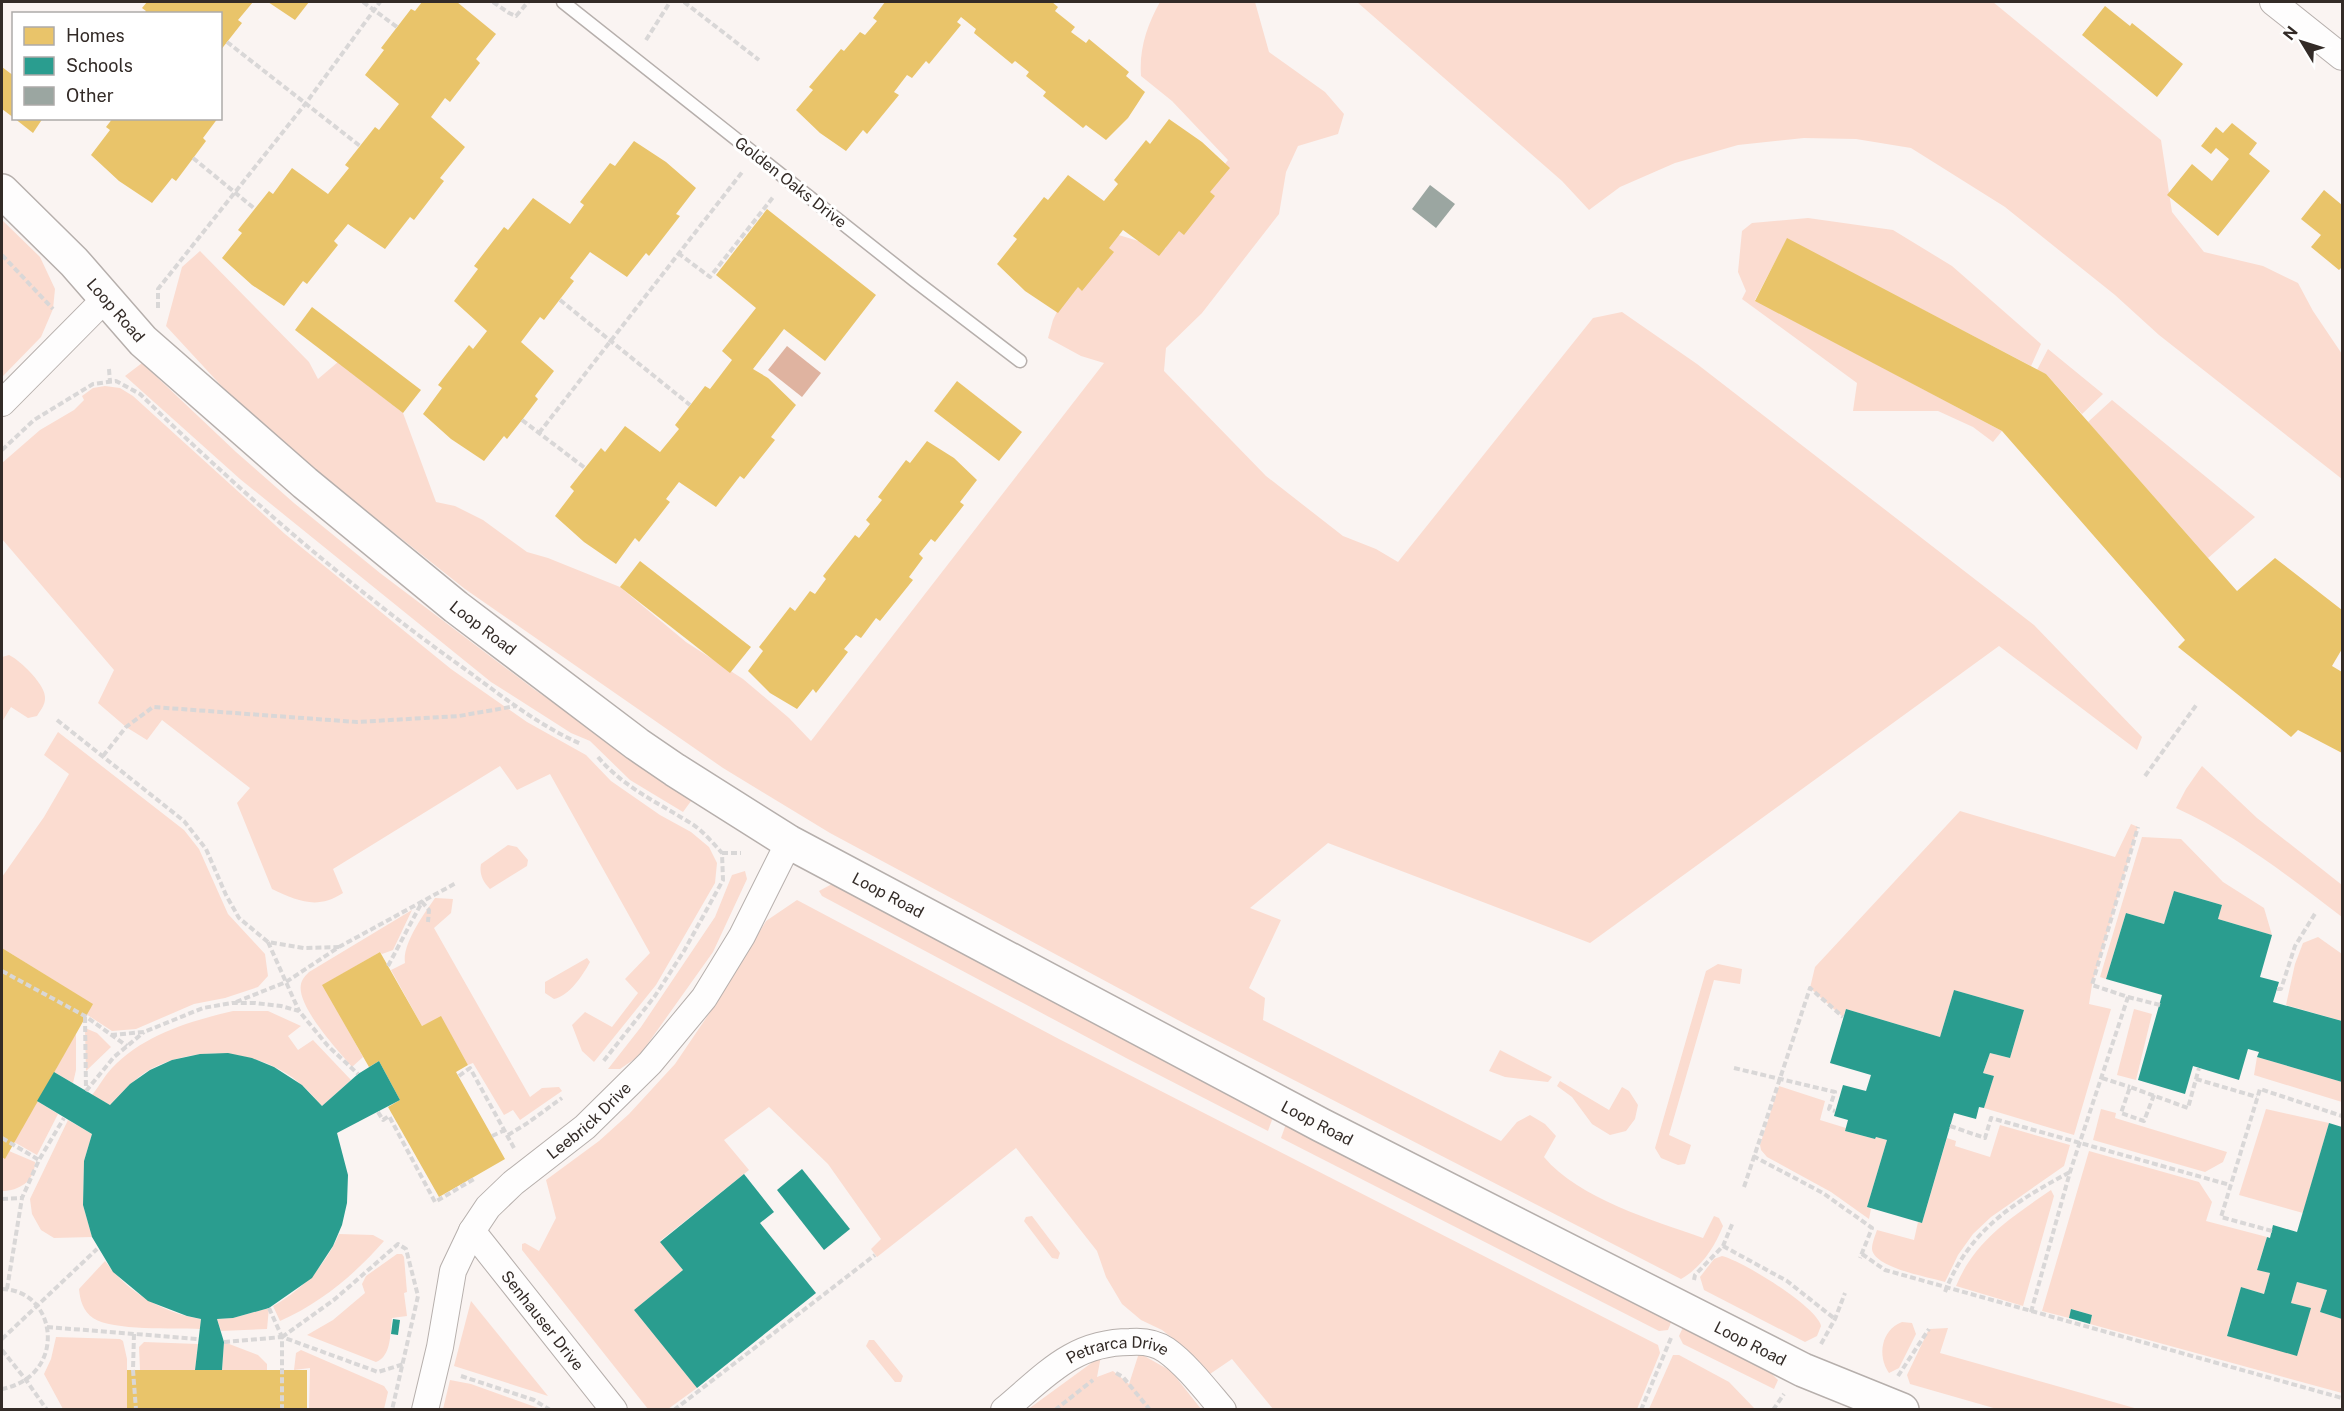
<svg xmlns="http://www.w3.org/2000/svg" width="2344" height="1411" font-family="'Public Sans',sans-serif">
  <rect width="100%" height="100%" fill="#faf4f2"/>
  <g fill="#fbdcd0">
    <path d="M1160 2H1255L1269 52 1325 92 1344 114 1338 134 1298 146 1286 172 1279 214 1202 313 1166 348 1164 371 1266 476 1343 536 1376 549 1398 562 1593 318 1622 312 1697 364 2034 625 2142 737 2137 750 1999 646 1590 943 1328 843 1250 908 1281 920 1249 988 1265 998 1263 1020 1501 1141 1517 1122 1530 1115 1545 1124 1556 1136 1544 1157C1579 1199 1653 1220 1703 1238L1714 1216 1719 1218 1723 1226C1714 1248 1702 1267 1681 1279L1189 1026 830 833 723 768 465 589 321 475 228 393 166 326 182 267 200 251 309 362 318 379 338 362 403 413 436 502 455 506 483 520 527 552 548 558 620 587 686 642 743 679 789 718 811 741 1104 363 1081 356 1048 338 1053 320 1075 274 1112 233 1165 249 1179 222 1228 160 1172 101 1141 76C1139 49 1147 25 1160 2Z"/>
    <path d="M1357 2H1993L2161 140 2172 212 2204 252 2263 266 2298 283 2313 311 2342 354V479L2159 335 2115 295 2005 207 1911 148 1856 139 1804 138 1738 145 1675 163 1620 187 1589 210 1562 181Z"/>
    <path d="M1808 218 1893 230 1952 266 2041 344 2031 366 1787 239 1755 300 2002 431 1993 442 1973 427 1938 411H1853L1857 383 1742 299 1746 291 1738 272 1742 231 1752 223Z"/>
    <path d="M2 220 40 257 55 289 53 309 41 337 2 377Z"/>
    <path d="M2048 349 2103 394 2082 414 2046 374 2037 370Z"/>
    <path d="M142 363 236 452 294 503 380 573 535 690 694 797 683 812 630 780 590 741 571 733 491 682 240 479 125 376Z"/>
    <path d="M105 386 120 388 133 396 285 534 451 669 527 722 586 755 611 781 660 815 691 832 709 847 717 863 715 883 656 985 594 1062 582 1051 572 1025 585 1012 612 1027 638 993 625 979 650 953 550 774 517 790 500 766 333 869 343 893C317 910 298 901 272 889L237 803 250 788 162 720 147 740 126 727 98 703 114 670 2 539V463L40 430 74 410 84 400 82 396 93 388Z"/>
    <path d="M2112 400 2255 517 2208 558 2088 422Z"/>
    <path d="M9 655C20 660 47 686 45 699 45 705 40 711 37 716L28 718 11 707 2 722V657Z"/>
    <path d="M58 732 184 830 199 849 228 914 265 954 268 976 258 987 225 998 194 1004 136 1029 112 1031 86 1014 92 1004 2 948V877L44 817 69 774 44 755Z"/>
    <path d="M2202 766 2257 818 2342 885V917C2288 876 2238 836 2176 808L2186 789Z"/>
    <path d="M1960 811 2115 857 2131 824 2138 827 2092 985 2089 1004 2111 1009 2074 1135 1984 1108 1994 1076 1983 1073 1990 1053 2010 1058 2024 1010 1954 990 1940 1037 1846 1009 1843 1017 1810 988 1815 967Z"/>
    <path d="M2142 837 2181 839 2223 882 2264 908 2272 935 2218 919 2222 905 2174 891 2164 924 2126 913 2106 979 2100 977Z"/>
    <path d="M508 845 517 847 528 860 527 866 490 889C483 882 479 874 481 864Z"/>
    <path d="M745 871 747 879 713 952 639 1056 620 1069H608L641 1027 715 917 732 875Z"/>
    <path d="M832 884 1000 971 1273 1117 1268 1131 1128 1059 822 896 819 891Z"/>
    <path d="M435 898 453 899 451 913 434 928 530 1097 542 1088 559 1087 562 1091 520 1120 513 1110 504 1115 473 1063 468 1065 441 1017 422 1026 391 970 405 963C402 944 424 914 435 898Z"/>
    <path d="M797 900 1059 1039 1658 1345 1660 1353 1637 1409H1273L1232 1359 1210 1374 1180 1344 1162 1330 1141 1320 1122 1304 1106 1277 1097 1251 1016 1148 877 1257 871 1249 881 1239 828 1164 769 1107 724 1140 749 1170 660 1241 683 1270 634 1310 697 1388 668 1409H648L522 1250V1244L525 1243 539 1251 556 1218 546 1180 599 1141 629 1114 675 1064 721 996 766 921Z"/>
    <path d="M412 910 393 950 382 954 380 952 323 985 363 1057 352 1067C338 1050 296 1006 301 984 302 979 306 975 309 972Z"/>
    <path d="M2318 937 2342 954V1021L2286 1005 2295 964 2303 943Z"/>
    <path d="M587 958 590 962C583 975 569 996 554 999L545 993V982Z"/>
    <path d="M1718 964 1742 969 1740 984 1714 980 1669 1135 1691 1145 1685 1164 1678 1165 1661 1158 1655 1148 1706 971Z"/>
    <path d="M2134 1009 2152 1014 2136 1080 2117 1075Z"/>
    <path d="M233 1011H268L301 1026 288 1036 298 1050 313 1040 351 1080 322 1106C316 1100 310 1092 303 1086 262 1049 199 1044 151 1069 135 1078 122 1092 110 1105L92 1095C99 1087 104 1076 112 1068 143 1035 190 1021 233 1011Z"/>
    <path d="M85 1028 97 1033 111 1047 86 1071Z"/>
    <path d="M76 1033V1070L73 1083 54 1072Z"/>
    <path d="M1500 1050 1552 1077 1548 1082 1505 1077 1489 1071Z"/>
    <path d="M2257 1057 2342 1082V1102L2254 1075Z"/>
    <path d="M1560 1081 1609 1110 1622 1087 1629 1091 1638 1105 1635 1119 1626 1131 1610 1135 1592 1124 1572 1097 1557 1086Z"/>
    <path d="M1779 1086 1825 1101 1820 1120 1846 1128 1845 1131 1875 1139 1876 1137 1887 1140 1867 1207 1871 1209 1869 1219 1831 1192 1767 1157 1761 1150 1760 1145Z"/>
    <path d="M37 1101 58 1114 37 1155 14 1142Z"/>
    <path d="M2101 1109 2116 1113 2115 1118 2227 1152 2223 1162 2205 1172 2093 1140Z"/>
    <path d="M2266 1109 2329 1123 2303 1213 2239 1195Z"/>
    <path d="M68 1120 92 1134 84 1161 83 1205 92 1237 54 1238 41 1230 32 1214 30 1199Z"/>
    <path d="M1287 1121 1672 1320 1668 1330 1659 1331 1281 1138Z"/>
    <path d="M2000 1125 2070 1145 2064 1166 1991 1217 1973 1234 1958 1255 1945 1282C1929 1277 1874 1268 1872 1249 1872 1243 1875 1236 1877 1230L1914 1240 1918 1222 1922 1223 1947 1138 1956 1141 1955 1146 1990 1157Z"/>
    <path d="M9 1151 35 1162C35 1181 19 1191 2 1191V1157L5 1158Z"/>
    <path d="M2089 1151 2199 1182 2212 1202 2206 1221 2267 1237 2257 1269 2270 1273 2264 1294 2241 1287 2227 1335 2310 1308 2291 1303 2297 1282 2327 1290 2320 1312 2342 1319V1393L2090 1324 2092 1315 2072 1309 2069 1318 2042 1311Z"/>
    <path d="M2051 1190 2054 1196 2023 1306 1956 1286C1975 1240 2012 1217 2051 1190Z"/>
    <path d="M1032 1216 1060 1253 1058 1259 1052 1258 1024 1221 1026 1217Z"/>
    <path d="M339 1234 373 1235 384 1241C355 1274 321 1303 280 1321L273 1306C302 1290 326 1265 339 1234Z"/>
    <path d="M397 1254H402L404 1257 407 1292 404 1293 407 1316 392 1318C390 1332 392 1356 376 1362L307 1335 333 1320 365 1293 362 1284 366 1276Z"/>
    <path d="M1722 1256C1743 1261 1817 1307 1821 1326L1817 1336 1805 1342 1704 1290 1700 1277 1714 1259Z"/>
    <path d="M105 1261C127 1292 163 1313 201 1319L200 1329C175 1328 112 1331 93 1318 83 1311 80 1300 79 1289Z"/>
    <path d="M471 1301 548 1396 454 1366Z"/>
    <path d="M269 1308 267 1329 221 1331 217 1319 233 1318Z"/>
    <path d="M1902 1322 1912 1323 1916 1334 1899 1368 1889 1373C1877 1356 1881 1330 1902 1322Z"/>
    <path d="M1684 1325 1764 1366 1778 1380 1774 1389 1683 1344 1679 1336Z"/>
    <path d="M1948 1328 1940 1353 2138 1409H1997L1910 1384 1907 1375 1929 1329Z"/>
    <path d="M56 1337 120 1339 123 1341 127 1359V1410L63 1409 44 1374 51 1359Z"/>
    <path d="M869 1340H874L903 1376 901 1382H895L866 1346Z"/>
    <path d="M144 1342 198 1344 195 1370H140L139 1347Z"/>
    <path d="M224 1342 258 1355 267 1364V1370H222Z"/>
    <path d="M301 1350 384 1386 388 1392 384 1409H309L310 1368 294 1370 296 1353Z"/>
    <path d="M1139 1353 1171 1371 1201 1409 1027 1410 1101 1356 1097 1377 1113 1371 1129 1384Z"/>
    <path d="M1673 1355H1679L1729 1382 1755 1409H1649Z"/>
    <path d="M450 1380 471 1384 541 1409H443Z"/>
  </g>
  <path fill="#dfb3a0" d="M787 346 821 373 802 397 768 370Z"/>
  <g fill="#e9c46a">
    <path d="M147 2H253L238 20 242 23 220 51V14H144L146 11 142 8Z"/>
    <path d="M268 2H309L295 20Z"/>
    <path d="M422 2H457L496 34 476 59 480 63 450 102 445 98 431 117 465 147 440 178 444 181 414 220 410 217 385 249 348 224 334 241 338 245 307 284 303 281 284 306 252 285 222 258 242 233 238 230 269 191 273 194 292 168 328 194 349 168 345 165 375 127 379 130 399 104 365 75 384 50 381 48 411 9 415 11Z"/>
    <path d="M885 2H1052L1058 7 1055 11 1075 27 1071 32 1086 43 1089 39 1129 72 1126 76 1145 92 1128 118 1106 140 1086 125 1083 128 1043 96 1046 92 1026 76 1029 72 1015 61 1012 64 974 33 976 29 961 17 957 22 961 25 929 64 926 61 912 78 907 75 894 92 899 95 867 134 863 130 846 151 820 133 796 110 813 90 809 87 841 49 844 51 860 32 865 35 877 21 873 18Z"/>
    <path d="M2105 6 2130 26 2132 23 2183 64 2157 97 2082 35Z"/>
    <path d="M2 67 14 76V118L2 109Z"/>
    <path d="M14 118H43L33 133Z"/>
    <path d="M113 118H218L203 138 206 141 176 181 172 178 152 203 119 181 91 155 110 130 106 127Z"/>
    <path d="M1169 119 1202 142 1230 168 1210 192 1215 196 1184 235 1179 231 1159 256 1123 230 1109 248 1114 252 1082 291 1078 287 1058 313 1025 291 997 264 1017 239 1013 236 1044 197 1048 200 1068 175 1104 201 1118 184 1114 180 1146 140 1150 144Z"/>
    <path d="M2232 123 2257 143 2249 154 2270 171 2218 236 2167 195 2192 164 2212 181 2229 159 2216 148 2211 154 2201 146 2216 127 2223 133Z"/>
    <path d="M634 141 666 162 696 188 676 214 680 216 649 256 646 253 627 277 590 252 570 278 574 281 544 320 540 317 521 342 554 371 535 396 538 399 522 420 507 439 504 436 484 461 451 439 423 414 442 388 438 385 469 345 473 349 487 331 454 301 478 269 474 266 504 227 508 230 533 198 570 224 584 205 580 202 610 163 615 166Z"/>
    <path d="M2324 190 2342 205V267L2339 270 2311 247 2321 235 2301 219Z"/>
    <path d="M767 209 876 295 825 361 784 329 753 369 768 378 796 405 771 437 775 440 744 479 740 476 716 507 679 482 666 499 670 502 639 542 635 538 616 564 584 542 555 516 574 491 570 487 585 468 601 448 605 452 625 426 660 452 679 429 675 425 705 386 710 389 732 360 722 351 756 308 716 275Z"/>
    <path d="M1787 238 2046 374 2237 591 2275 558 2342 610V649L2332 666 2342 672V753L2298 730 2291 737 2178 647 2185 640 2002 431 1755 301Z"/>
    <path d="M312 307 421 390 403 413 295 330Z"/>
    <path d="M957 381 1022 432 999 461 934 411Z"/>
    <path d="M927 441 954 458 977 480 960 502 964 505 935 542 931 539 919 554 923 558 909 577 913 580 880 621 876 618 861 638 856 635 844 649 848 652 816 693 813 689 797 709 770 693 748 671 763 651 759 647 790 607 795 611 810 591 815 594 826 579 823 576 855 535 859 538 870 524 866 520 882 500 878 497 906 460 910 463Z"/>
    <path d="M640 561 751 647 730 673 620 587Z"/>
    <path d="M2 948 93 1004 5 1159 2 1157Z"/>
    <path d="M380 952 422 1026 441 1016 468 1065 456 1072 505 1159 439 1197 388 1107 400 1100 379 1061 369 1067 322 985Z"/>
    <rect x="127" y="1370" width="180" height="40"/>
  </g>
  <g fill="#2a9d8f">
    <path d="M2174 891 2222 905 2218 919 2272 935 2260 977 2279 982 2273 1002 2342 1021V1082L2257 1057 2259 1052 2248 1049 2239 1080 2193 1066 2185 1094 2138 1080 2162 995 2106 979 2126 913 2164 924Z"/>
    <path d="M1954 990 2024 1010 2010 1058 1990 1053 1983 1073 1994 1076 1984 1108 1979 1107 1976 1119 1954 1113 1922 1223 1867 1207 1887 1140 1876 1137 1875 1139 1845 1131 1848 1120 1834 1116 1843 1085 1866 1091 1871 1075 1830 1063 1846 1009 1940 1037Z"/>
    <path d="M228 1053 252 1058 274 1067 302 1085 322 1106 358 1074 379 1061 400 1100 337 1133 348 1175 347 1203 342 1225 333 1246 312 1278 269 1308 233 1318 217 1319 224 1342 222 1370H195L201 1319 187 1316 148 1301 113 1272 92 1237 83 1205 84 1161 92 1134 37 1101 54 1072 110 1105 130 1084 150 1070 172 1060 200 1054Z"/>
    <path d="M2329 1123 2342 1127V1319L2320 1312 2327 1290 2297 1282 2291 1303 2311 1308 2297 1356 2227 1336 2241 1287 2264 1294 2270 1273 2257 1270 2267 1237 2270 1238 2273 1225 2297 1232Z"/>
    <path d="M802 1169 850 1229 824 1250 777 1190Z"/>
    <path d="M744 1174 774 1212 760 1223 816 1293 697 1388 634 1310 683 1270 660 1242Z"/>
    <path d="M2071 1309 2092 1315 2090 1324 2069 1318Z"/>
    <path d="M393 1319 400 1320 398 1335 391 1334Z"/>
  </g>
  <path fill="#9ba6a1" d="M1430 185 1455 204 1436 228 1412 209Z"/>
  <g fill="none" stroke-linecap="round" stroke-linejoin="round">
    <g stroke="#b6afac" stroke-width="15">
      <path id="lane" d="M563 2 914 280 1020 361"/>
    </g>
    <g stroke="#b6afac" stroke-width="28">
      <g id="street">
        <path d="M2273 2 2342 57"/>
        <path d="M2 403 106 298"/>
        <path id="s1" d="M472 1231 614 1410"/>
        <path id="s2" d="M425 1410 440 1347 453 1271 472 1231 488 1207 513 1183 585 1127 650 1063 704 998 742 936 789 842"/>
        <path id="s3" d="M1004 1410C1046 1375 1073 1342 1130 1342 1142 1341 1156 1343 1166 1350 1186 1364 1206 1390 1223 1410"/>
      </g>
    </g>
    <g stroke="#b6afac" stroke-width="36">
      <g id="secondary">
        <path id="s4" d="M2 191 74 262 143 341 305 483 456 607 637 744 675 770 789 842 1321 1125 1803 1370 1902 1410"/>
      </g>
    </g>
    <g stroke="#d9d7d7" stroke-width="4" stroke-dasharray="6 3" stroke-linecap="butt">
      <path d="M363 2 397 27"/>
      <path d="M493 2 509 13 516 16 528 2"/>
      <path d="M684 2 759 60"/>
      <path d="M646 40 670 2"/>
      <path d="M227 42 360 146"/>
      <path d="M193 158 255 209"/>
      <path d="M678 253 710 277 774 196"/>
      <path d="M2 255 53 309"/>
      <path d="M560 300 690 405"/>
      <path d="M158 308V289L306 103 380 2"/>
      <path d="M109 369 110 382"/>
      <path d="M522 420 585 468"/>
      <path d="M539 433 743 171"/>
      <path d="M2 450 34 420 93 384 116 381 140 394C238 490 344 582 455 662 496 691 535 724 581 744"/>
      <path d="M57 720 184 821 206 849 226 895 239 918 268 942 304 948 339 947"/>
      <path d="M103 756 126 727 153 707 357 722 459 716 516 706"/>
      <path d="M598 757C624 788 659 803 692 824 703 831 713 843 722 853L723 880 684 951 655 996 602 1063"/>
      <path d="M2145 776 2197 704"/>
      <path d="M722 853H741"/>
      <path d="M268 942 299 1011"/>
      <path d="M388 966 422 902 429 910 428 922"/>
      <path d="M2 971 85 1016 127 1046"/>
      <path d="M2277 989H2281L2295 946 2316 912"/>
      <path d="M2128 997 2160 1005"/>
      <path d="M236 1002 286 982 339 947 456 883"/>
      <path d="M85 1017 86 1090"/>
      <path d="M111 1035 144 1032 203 1008 232 1003H255L281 1006 299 1011 328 1046 358 1074"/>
      <path d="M1734 1068 1835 1092 1829 1109 1835 1111"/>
      <path d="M459 1076 470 1068 514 1148"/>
      <path d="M2102 1078 2130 1087"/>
      <path d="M2196 1079 2257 1097"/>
      <path d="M86 1091 114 1057 144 1032"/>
      <path d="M2154 1095 2144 1121 2121 1113 2130 1087 2188 1108 2199 1068"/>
      <path d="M378 1112 383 1120 389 1116 435 1202 474 1179"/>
      <path d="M1950 1126 1985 1138 1991 1118 2230 1185"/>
      <path d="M508 1135 526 1124 562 1098"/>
      <path d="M492 1136 505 1130"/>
      <path d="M2 1138 39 1160"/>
      <path d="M1753 1156 1823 1193 1872 1228 1860 1258"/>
      <path d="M1744 1187 1810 988 1843 1017"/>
      <path d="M2 1199 22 1198"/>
      <path d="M2272 1231 2221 1217 2260 1089 2342 1116"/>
      <path d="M1723 1246 1787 1281 1835 1319"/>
      <path d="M1862 1254 1885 1270 2342 1398"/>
      <path d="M1694 1280 1695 1275 1723 1246 1733 1222"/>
      <path d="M2 1289C58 1290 68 1376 2 1389"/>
      <path d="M7 1289 22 1198 39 1160 64 1118"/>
      <path d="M1945 1292C1969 1230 2014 1202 2070 1172"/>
      <path d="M269 1308 282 1337V1410"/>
      <path d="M2031 1312 2070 1172 2128 997 2092 985 2138 827"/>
      <path d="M47 1327 198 1339"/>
      <path d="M134 1334 133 1370 136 1410"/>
      <path d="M282 1337 335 1299 398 1244 406 1249 418 1296 392 1410"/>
      <path d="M2 1339 97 1249"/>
      <path d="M224 1342 282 1337 378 1372 404 1364"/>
      <path d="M1821 1344 1835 1319 1845 1293"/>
      <path d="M2 1350 26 1380 47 1410"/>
      <path d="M1116 1373 1123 1377 1150 1410"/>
      <path d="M461 1376 534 1400 550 1410"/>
      <path d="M1898 1376 1929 1329"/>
      <path d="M674 1410 875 1255"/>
      <path d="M1055 1410 1093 1380"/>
      <path d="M1641 1410 1671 1338"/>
      <path d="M1773 1410 1784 1394"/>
    </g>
    <use href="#lane" stroke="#fefdfd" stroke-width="12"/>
    <use href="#street" stroke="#fefdfd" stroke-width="26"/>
    <use href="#secondary" stroke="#fefdfd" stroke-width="33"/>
  </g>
  <g text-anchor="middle" stroke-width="6" stroke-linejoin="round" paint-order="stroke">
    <g font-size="16" fill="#332b27" stroke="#fff">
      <text transform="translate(791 182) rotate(38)" y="6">Golden Oaks Drive</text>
      <text dy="6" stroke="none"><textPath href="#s4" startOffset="165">Loop Road</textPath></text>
      <text dy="6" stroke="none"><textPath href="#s4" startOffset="651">Loop Road</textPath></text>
      <text dy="6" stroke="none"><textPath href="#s4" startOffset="1137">Loop Road</textPath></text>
      <text dy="6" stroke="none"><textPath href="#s2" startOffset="348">Leebrick Drive</textPath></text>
      <text dy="6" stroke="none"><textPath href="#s4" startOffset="1623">Loop Road</textPath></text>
      <text dy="6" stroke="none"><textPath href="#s1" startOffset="114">Senhauser Drive</textPath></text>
      <text dy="6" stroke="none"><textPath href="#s4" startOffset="2109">Loop Road</textPath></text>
      <text dy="6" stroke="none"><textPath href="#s3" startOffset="134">Petrarca Drive</textPath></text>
    </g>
  </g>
  <rect width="2344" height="1411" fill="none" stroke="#332b27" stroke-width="6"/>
  <rect x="12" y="12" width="210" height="108" fill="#ffffff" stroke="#adaaa9" stroke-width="1.5"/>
  <rect x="24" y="27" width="30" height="18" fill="#e9c46a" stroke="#adaaa9" stroke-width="1.5"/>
  <text x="66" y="42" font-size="18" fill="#332b27">Homes</text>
  <rect x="24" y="57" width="30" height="18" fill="#2a9d8f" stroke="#adaaa9" stroke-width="1.5"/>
  <text x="66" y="72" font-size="18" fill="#332b27">Schools</text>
  <rect x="24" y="87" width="30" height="18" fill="#9ba6a1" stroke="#adaaa9" stroke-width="1.5"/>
  <text x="66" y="102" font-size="18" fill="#332b27">Other</text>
  <g transform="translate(2302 42) rotate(308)" stroke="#ffffff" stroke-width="4.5" paint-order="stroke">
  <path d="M0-4.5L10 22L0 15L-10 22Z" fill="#332b27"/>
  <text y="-9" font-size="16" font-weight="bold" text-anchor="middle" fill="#332b27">N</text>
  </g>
</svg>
